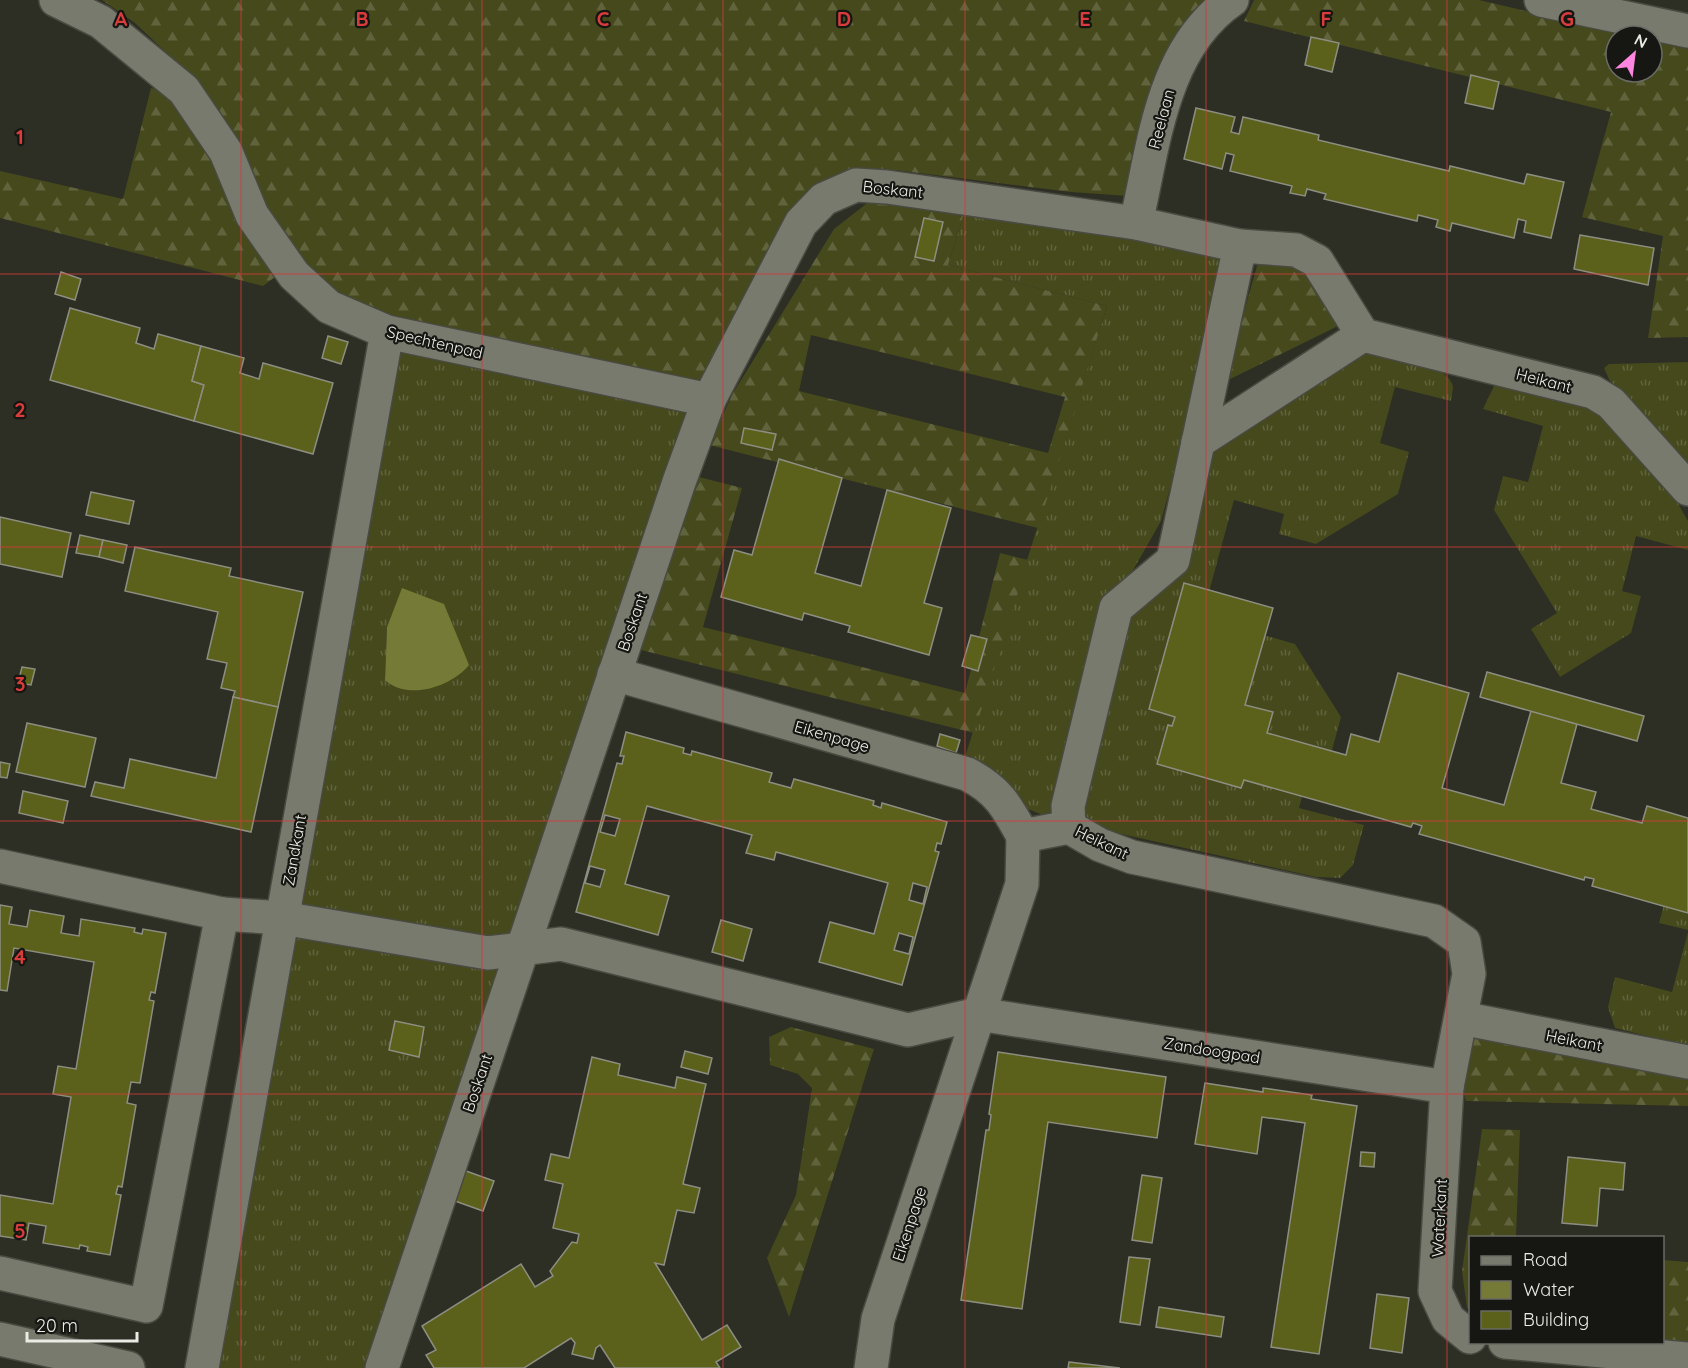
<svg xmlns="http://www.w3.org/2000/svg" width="1688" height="1368" font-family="Quicksand,sans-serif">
  <defs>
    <pattern id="grass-tufts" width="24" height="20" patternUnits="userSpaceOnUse" patternTransform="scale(1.5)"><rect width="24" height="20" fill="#45491b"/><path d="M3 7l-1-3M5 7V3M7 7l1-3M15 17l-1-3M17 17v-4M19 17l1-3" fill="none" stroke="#60633c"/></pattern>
    <pattern id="forest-firs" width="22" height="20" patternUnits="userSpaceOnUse" patternTransform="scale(1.5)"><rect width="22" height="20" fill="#45491b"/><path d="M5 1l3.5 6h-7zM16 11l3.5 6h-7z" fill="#60633c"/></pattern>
  </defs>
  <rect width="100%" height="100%" fill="#2d2e24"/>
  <g fill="url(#grass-tufts)" fill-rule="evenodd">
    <path d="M966 207 1234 254 1161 521 1132 572 1108 594 1051 818 1020 806 965 757 1107 306 948 265Z"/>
    <path d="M396 344 692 405 367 1368H220L219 1359ZM402 589 385 680 387 627Z"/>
    <path d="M1377 350C1395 355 1449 364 1453 387 1453 391 1451 397 1451 401L1395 387 1380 443 1409 452 1398 494 1316 544 1279 534 1284 514 1234 500 1197 636 1253 632 1295 644 1341 717 1331 754 1315 750 1299 808 1364 825 1353 865 1340 878 1316 877 1112 832 1089 824 1079 812 1125 626 1143 605 1211 441 1351 355Z"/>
    <path d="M1688 362V475L1609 379 1604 368 1609 364Z"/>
    <path d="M1501 380 1582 395 1676 500 1688 521V550L1636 536 1622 591 1641 596 1631 633 1560 677 1531 629 1557 613 1494 510 1503 476 1528 482 1543 426 1483 409 1494 386Z"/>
    <path d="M1688 875V930L1659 923 1669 886Z"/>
    <path d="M1688 932V1046L1615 1028 1608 1007 1615 977 1672 992Z"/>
  </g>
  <g fill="url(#forest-firs)" fill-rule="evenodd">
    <path d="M102 0H1215L1142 197 1071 192 895 170 862 171 840 181 704 384 390 319 355 306 293 262 203 93 173 59 135 23Z"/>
    <path d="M1254 0H1479L1632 36H1616V72H1652V41L1688 49V337L1648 338 1663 236 1582 217 1611 112 1244 21Z"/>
    <path d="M151 88 172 93 184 107 260 254 275 277 263 286 0 218V171L123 199Z"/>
    <path d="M889 199 966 207 948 265 1107 306 1038 528 709 445 733 393 834 229 866 204ZM811 335 1065 397 1048 453 799 391Z"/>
    <path d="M1259 259C1320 271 1313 272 1342 324L1224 382Z"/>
    <path d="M699 477 742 488 703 627 965 693 1000 553 1028 560 974 733 641 650Z"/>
    <path d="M791 1027 874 1049 789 1317 767 1258 796 1195 812 1088 798 1074 770 1065 769 1037Z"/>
    <path d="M1485 1037 1688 1071V1106L1466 1101 1461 1082 1473 1038Z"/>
    <path d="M1482 1129 1520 1130 1516 1237 1470 1238V1310L1467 1308 1462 1271Z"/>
    <path d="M1663 1260 1688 1262V1346L1662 1342Z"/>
  </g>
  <path fill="#757a36" d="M402 588 444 604 469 665C451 687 408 701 385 680L387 627Z"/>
  <g fill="#5b601a" stroke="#8d8e82" stroke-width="1.5" fill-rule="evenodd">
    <path d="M1311 37 1339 43 1332 72 1305 65Z"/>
    <path d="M1471 75 1499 82 1493 109 1465 103Z"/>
    <path d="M1196 108 1235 117 1231 132 1239 134 1243 117 1319 135 1318 140 1449 171 1450 166 1524 184 1527 174 1564 182 1551 238 1524 232 1526 221 1518 219 1514 238 1452 223 1450 231 1436 227 1438 220 1418 215 1417 221 1324 199 1326 194 1307 189 1305 196 1290 193 1292 186 1230 171 1234 155 1226 153 1222 169 1184 159Z"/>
    <path d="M924 218 943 222 934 261 915 257Z"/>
    <path d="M1580 235 1654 248 1648 285 1574 269Z"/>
    <path d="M61 272 81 279 75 300 55 294Z"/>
    <path d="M70 308 140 328 136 343 154 349 158 334 201 346 192 381 204 385 194 421 50 380Z"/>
    <path d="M328 336 348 342 341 364 322 358Z"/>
    <path d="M201 346 244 358 240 373 259 379 263 363 333 383 313 454 194 421 204 385 192 381Z"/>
    <path d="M744 428 776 434 772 450 741 443Z"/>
    <path d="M779 459 842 478 815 573 861 586 887 490 951 508 924 603 942 608 929 655 848 632 850 626 804 613 802 620 721 597 734 550 752 555Z"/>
    <path d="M91 492 134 501 129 524 86 515Z"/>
    <path d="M0 517 71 533 62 577 0 564Z"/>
    <path d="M80 535 103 540 99 557 76 553Z"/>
    <path d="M103 540 127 545 123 563 99 557Z"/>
    <path d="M135 547 231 568 229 576 303 592 278 707 233 697 235 691 221 688 227 663 207 659 218 612 125 591Z"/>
    <path d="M1184 583 1273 608 1245 705 1273 712 1267 733 1346 755 1351 734 1379 742 1398 673 1469 693 1442 788 1504 805 1531 711 1577 724 1561 783 1596 792 1591 809 1642 823 1647 806 1688 818V913L1592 886 1594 879 1585 877 1584 880 1419 834 1422 826 1413 823 1411 827 1244 780 1241 788 1157 764 1168 725 1172 726 1175 717 1149 709Z"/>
    <path d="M971 635 987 639 978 671 962 666Z"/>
    <path d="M22 667 35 669 31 685 18 683Z"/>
    <path d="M1487 672 1644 716 1637 741 1480 697Z"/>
    <path d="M233 697 278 707 251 832 91 796 95 782 124 788 130 759 216 778Z"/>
    <path d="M27 723 96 738 85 787 16 772Z"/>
    <path d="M626 732 684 748 683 753 691 755 692 751 772 773 769 782 791 788 794 779 874 801 873 805 881 808 882 803 947 822 941 844 937 843 935 851 939 852 902 985 819 962 830 922 874 934 888 883 776 852 774 860 746 853 752 835 647 806 625 884 669 896 658 935 576 912 617 763 622 764 624 756H620ZM605 815 620 819 615 836 600 832ZM590 866 605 870 600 887 585 883ZM913 883 927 887 923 904 909 900ZM899 933 913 937 909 954 894 950Z"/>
    <path d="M940 734 960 740 956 753 937 746Z"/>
    <path d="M0 762 10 764 7 778 0 777Z"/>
    <path d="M23 791 68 801 63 823 19 813Z"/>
    <path d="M0 905 12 907 9 924 27 927 30 910 64 916 61 933 79 936 81 919 135 928 134 932 142 934 143 929 166 933 155 993 151 992 149 1000 154 1001 140 1083 131 1082 127 1103 136 1105 122 1187 118 1186 116 1194 121 1195 110 1255 87 1251 88 1247 80 1245 79 1249 43 1243 46 1226 29 1223 26 1240 0 1236V1195L53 1204 71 1097 53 1094 58 1066 76 1069 94 962 14 948 7 991 0 990Z"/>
    <path d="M721 920 752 929 743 961 712 952Z"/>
    <path d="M395 1021 424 1027 419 1057 389 1050Z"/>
    <path d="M685 1051 712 1058 708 1074 681 1067Z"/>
    <path d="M998 1052 1166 1077 1157 1138 1048 1122 1022 1309 961 1300 986 1130H989L991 1115 989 1114Z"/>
    <path d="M592 1057 620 1064 618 1075 653 1083 675 1088 677 1077 706 1084 683 1184 700 1188 694 1213 677 1210 664 1265 655 1263 702 1340 727 1325 741 1347 716 1362 720 1368H615L600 1345 596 1348 593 1359 572 1354 575 1343 571 1338 524 1368H434L426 1355 436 1350 422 1326 521 1264 535 1287 553 1276 550 1271 572 1242 577 1243 579 1234 553 1228 563 1184 545 1180 551 1154 569 1158Z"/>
    <path d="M1205 1083 1263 1092V1088L1312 1095 1311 1099 1357 1106 1319 1354 1271 1347 1305 1123 1262 1117 1257 1154 1195 1144Z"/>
    <path d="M1361 1152 1375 1153 1374 1167 1360 1166Z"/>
    <path d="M1568 1157 1625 1163 1623 1190 1600 1188 1597 1226 1562 1223Z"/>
    <path d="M466 1171 494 1181 483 1211 455 1201Z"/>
    <path d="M1142 1175 1162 1178 1152 1243 1132 1240Z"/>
    <path d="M1129 1257 1150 1259 1140 1325 1120 1322Z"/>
    <path d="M1377 1294 1409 1298 1402 1353 1370 1348Z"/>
    <path d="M1159 1307 1224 1317 1221 1337 1156 1327Z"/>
    <path d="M1069 1362 1120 1368H1068Z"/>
  </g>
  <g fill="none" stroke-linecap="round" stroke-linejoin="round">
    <g stroke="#494a41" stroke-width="36">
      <g id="minor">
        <path d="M56 0 101 22 184 90 226 152 252 215 294 275 329 307 387 332 709 400"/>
        <path d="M1541 0 1688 31"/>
        <path d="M1136 223C1154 146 1161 49 1232 0"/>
        <path d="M1240 246 1173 560 1116 608 1068 806 1069 827 1100 845 1132 857 1434 921 1464 942 1469 974 1447 1087 1435 1291 1448 1319 1470 1337"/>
        <path d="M1198 442 1363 335"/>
        <path d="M614 674 967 774C998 790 1006 805 1023 836"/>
        <path d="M0 866 222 914 146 1306 0 1273"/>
        <path d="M222 914 282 918 488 953 561 944 908 1030 978 1014 1447 1087"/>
        <path d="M1461 1018 1688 1062"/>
        <path d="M0 1339 128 1368"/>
        <path d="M1505 1342 1688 1359"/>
        <path d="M202 1368 387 332"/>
        <path d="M382 1368 679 482 709 400 801 223 824 199 856 185 887 187 1136 223 1240 246 1296 250 1317 261 1363 335 1593 392 1611 403 1688 489"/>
        <path d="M871 1368 878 1319 1022 884 1023 836 1069 827"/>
      </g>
    </g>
    <use href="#minor" stroke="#787a6e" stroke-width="33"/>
  </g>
  <path fill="none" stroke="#d83c3b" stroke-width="1.5" stroke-opacity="0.55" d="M241 0V1368M482 0V1368M723 0V1368M965 0V1368M1206 0V1368M1447 0V1368M0 274H1688M0 547H1688M0 821H1688M0 1094H1688"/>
  <g text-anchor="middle" stroke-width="4.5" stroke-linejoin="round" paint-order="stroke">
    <g font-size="16" fill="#eaebe4" stroke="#161612">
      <text transform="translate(1161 119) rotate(-75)" y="6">Reelaan</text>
      <text transform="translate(893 189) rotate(6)" y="6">Boskant</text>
      <text transform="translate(435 342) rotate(13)" y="6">Spechtenpad</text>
      <text transform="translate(1544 380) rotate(14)" y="6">Heikant</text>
      <text transform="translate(632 622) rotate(-71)" y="6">Boskant</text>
      <text transform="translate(832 736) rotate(16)" y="6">Eikenpage</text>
      <text transform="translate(1102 842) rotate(26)" y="6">Heikant</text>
      <text transform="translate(294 850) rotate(-80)" y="6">Zandkant</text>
      <text transform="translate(1574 1040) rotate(11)" y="6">Heikant</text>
      <text transform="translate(1212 1050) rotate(9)" y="6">Zandoogpad</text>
      <text transform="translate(477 1083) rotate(-71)" y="6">Boskant</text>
      <text transform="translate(1439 1218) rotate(-87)" y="6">Waterkant</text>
      <text transform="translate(909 1224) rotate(-72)" y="6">Eikenpage</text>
    </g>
  </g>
  <g font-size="20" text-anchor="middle" font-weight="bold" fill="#d83c3b" stroke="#161612" stroke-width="4.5" stroke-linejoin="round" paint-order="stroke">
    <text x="121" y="26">A</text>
    <text x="362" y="26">B</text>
    <text x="603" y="26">C</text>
    <text x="844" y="26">D</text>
    <text x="1085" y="26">E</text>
    <text x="1326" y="26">F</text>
    <text x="1567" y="26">G</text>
    <text x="20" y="144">1</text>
    <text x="20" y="417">2</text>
    <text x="20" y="691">3</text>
    <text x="20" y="964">4</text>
    <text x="20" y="1238">5</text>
  </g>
  <rect x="1469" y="1236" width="195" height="108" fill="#161612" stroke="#6b6b66" stroke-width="1.5"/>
  <rect x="1481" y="1256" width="30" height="9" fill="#787a6e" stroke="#6b6b66" stroke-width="1.5"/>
  <text x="1523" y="1266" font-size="18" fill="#eaebe4">Road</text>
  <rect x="1481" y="1281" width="30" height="18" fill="#757a36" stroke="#6b6b66" stroke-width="1.5"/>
  <text x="1523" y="1296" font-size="18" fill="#eaebe4">Water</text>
  <rect x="1481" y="1311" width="30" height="18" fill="#5b601a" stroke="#6b6b66" stroke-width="1.5"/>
  <text x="1523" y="1326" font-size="18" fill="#eaebe4">Building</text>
  <g transform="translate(1634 54) rotate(28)"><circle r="28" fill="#161612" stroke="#6b6b66" stroke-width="1.5"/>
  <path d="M0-4.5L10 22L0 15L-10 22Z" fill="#fe85e0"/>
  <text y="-9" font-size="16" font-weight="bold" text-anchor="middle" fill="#eaebe4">N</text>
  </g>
  <path d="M27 1332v9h110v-9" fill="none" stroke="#eaebe4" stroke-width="3"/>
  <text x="36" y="1332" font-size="18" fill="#eaebe4" stroke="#161612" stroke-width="4.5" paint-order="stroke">20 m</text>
</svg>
